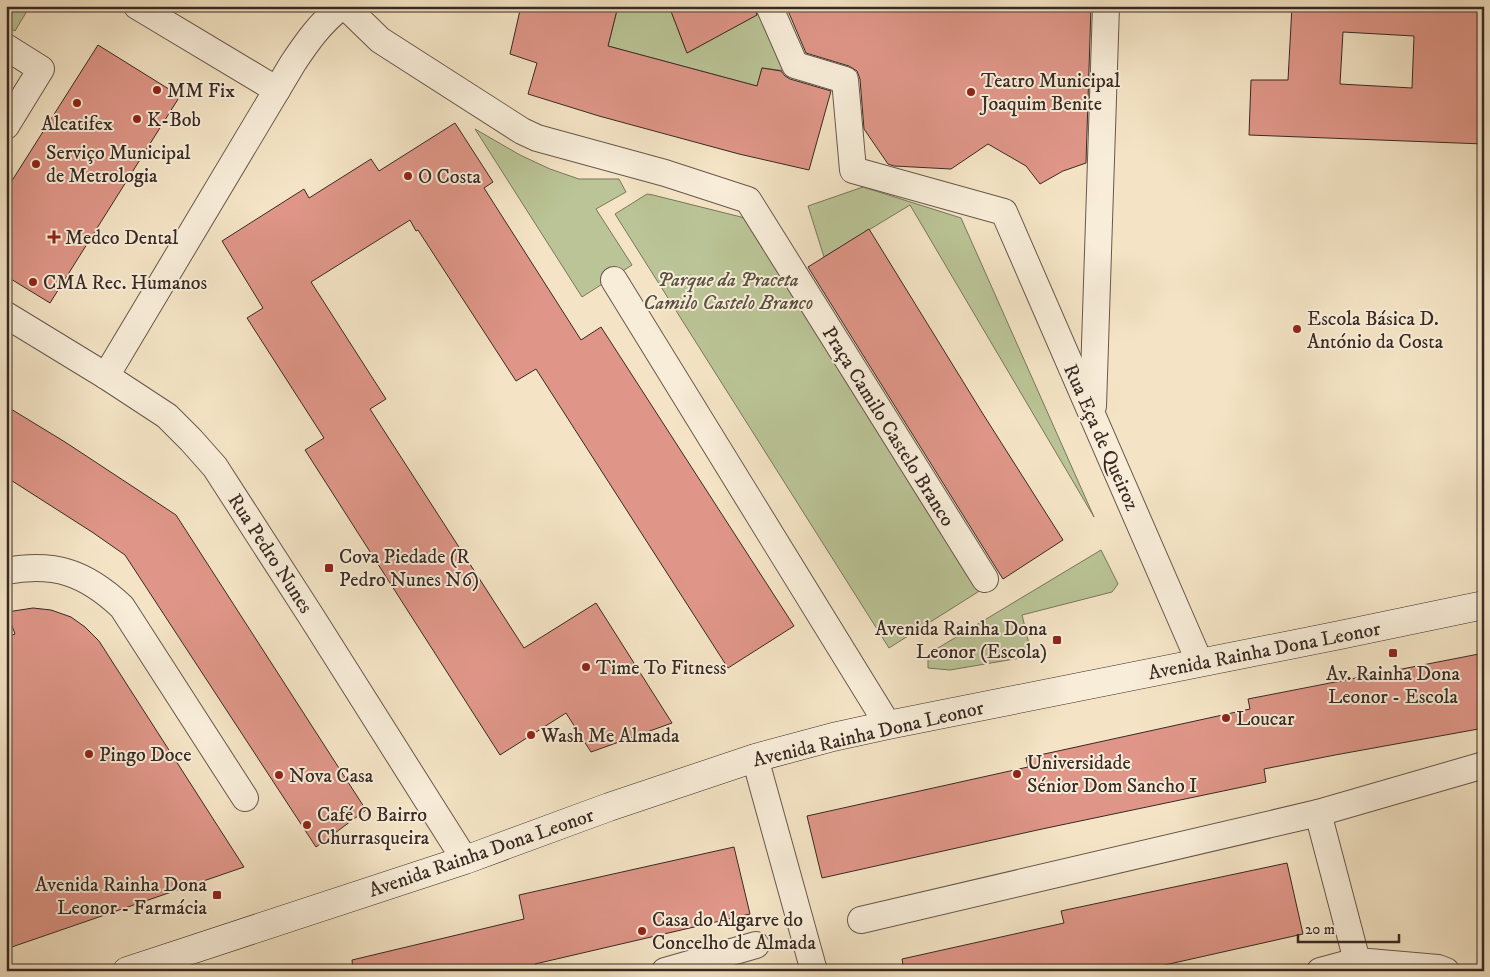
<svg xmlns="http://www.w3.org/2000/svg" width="1490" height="977" font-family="'IM FELL DW Pica',serif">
  <rect width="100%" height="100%" fill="#f4e4c5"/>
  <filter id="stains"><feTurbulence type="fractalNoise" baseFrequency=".004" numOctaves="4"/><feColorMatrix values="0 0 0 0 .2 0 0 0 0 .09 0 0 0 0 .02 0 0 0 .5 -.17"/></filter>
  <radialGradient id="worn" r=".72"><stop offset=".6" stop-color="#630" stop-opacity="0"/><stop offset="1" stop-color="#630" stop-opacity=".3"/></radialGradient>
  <g fill="#bac496" stroke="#79765c">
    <path d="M6 6H30L15 31 6 26Z"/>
    <path d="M618 6H669L687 53 762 12 787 71 762 68 757 86 608 46Z"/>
    <path d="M475 129 520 155 550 169 579 179H619L626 192 596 209 632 265 582 297Z"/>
    <path d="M863 187 961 218 1094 517 910 205 824 257 808 206Z"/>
    <path d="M647 194 653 195 741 217 745 219 981 590 889 648 615 214Z"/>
    <path d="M1101 550 1118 584 1112 592 1022 615 1032 656 950 670 928 668V654Z"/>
  </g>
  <g fill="#df9688" stroke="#382923" fill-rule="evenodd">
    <path d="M521 6H618L608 46 757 86 762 68 781 71 785 76 790 79 831 91 809 170 739 154 599 116 528 94 537 63 510 54Z"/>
    <path d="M669 6H754L757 15 687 53Z"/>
    <path d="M786 6H1091L1086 163 1063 171 1040 184 1026 166 988 144 951 169 894 166 888 164 864 129 860 79 857 71 849 66 806 53Z"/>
    <path d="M1292 6H1484V144L1249 135 1251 80H1288ZM1343 32 1414 36 1412 88 1340 84Z"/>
    <path d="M98 45 180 96 50 303 6 276V190Z"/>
    <path d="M455 123 493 182 484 188 581 340 601 327 794 626 728 668 536 369 516 381 418 230 416 231 410 220 311 282 386 399 370 409 524 648 596 603 672 723 591 752 566 713 500 755 305 450 324 438 247 318 263 308 222 241 304 189 309 198 371 159 379 171Z"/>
    <path d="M869 229 983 414 1063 540 1003 579 808 267Z"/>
    <path d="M6 406 65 442 176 515 366 810 316 847 125 555 92 532 6 477Z"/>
    <path d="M33 608 51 610 71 617 85 627 99 641 244 867 6 949V637L15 634 7 612Z"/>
    <path d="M1484 653V728L1335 755 1264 769 1266 782 1042 829 822 878 807 816 1028 767 1026 758 1250 709 1248 699Z"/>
    <path d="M734 847 750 914 535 964 537 971H353L352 960 524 919 519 895Z"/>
    <path d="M1287 863 1303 934 1138 971H904L902 959 1064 923 1061 911Z"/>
  </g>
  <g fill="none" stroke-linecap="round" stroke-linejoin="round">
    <g stroke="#67584c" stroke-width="28">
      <g id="street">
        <path d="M137 6 277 90"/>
        <path d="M345 6 380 40 522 131 537 138 665 173 748 200 985 579"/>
        <path d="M769 6 795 65 845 80 853 170 1004 212 1200 663"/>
        <path d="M6 47 41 69 6 126"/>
        <path d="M614 280 888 725"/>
        <path d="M6 315 106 376 167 416 191 440 215 467 311 616 465 860"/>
        <path d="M106 376 293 63C307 42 321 22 342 6"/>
        <path d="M1093 406 1106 6"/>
        <path d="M6 571C55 562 86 573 122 607L245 798"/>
        <path d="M755 758 814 971"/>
        <path d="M1318 813 1357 961"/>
        <path d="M861 920 1318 813 1484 765"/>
        <path d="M665 971 756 945"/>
        <path d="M1320 971 1357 961 1438 968 1446 971"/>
      </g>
    </g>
    <g stroke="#382923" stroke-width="29">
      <path id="secondary" d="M127 971 465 860 609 807 755 758 833 737 888 725 1340 635 1484 605"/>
    </g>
    <use href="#street" stroke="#f8edd9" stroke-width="26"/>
    <use href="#secondary" stroke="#f8edd9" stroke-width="28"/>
  </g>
  <g fill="#8f2418" stroke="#f8edd9" stroke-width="2">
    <circle cx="157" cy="90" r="5"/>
    <circle cx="971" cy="92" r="5"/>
    <circle cx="77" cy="103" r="5"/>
    <circle cx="137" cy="119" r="5"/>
    <circle cx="36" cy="164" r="5"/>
    <circle cx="408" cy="176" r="5"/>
    <path d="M51.5 229.5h5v5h5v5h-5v5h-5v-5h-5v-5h5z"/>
    <circle cx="33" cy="282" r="5"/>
    <circle cx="1297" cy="329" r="5"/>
    <rect x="324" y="563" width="10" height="10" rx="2.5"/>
    <rect x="1052" y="635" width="10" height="10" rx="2.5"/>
    <rect x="1388" y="648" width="10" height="10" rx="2.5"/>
    <circle cx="586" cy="667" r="5"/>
    <circle cx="1226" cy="718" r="5"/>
    <circle cx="531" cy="735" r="5"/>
    <circle cx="89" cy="754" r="5"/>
    <circle cx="1017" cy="774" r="5"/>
    <circle cx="279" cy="775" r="5"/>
    <circle cx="307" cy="825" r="5"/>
    <rect x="212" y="890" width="10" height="10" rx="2.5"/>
    <circle cx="642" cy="931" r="5"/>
  </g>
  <g text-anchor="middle" stroke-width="4" stroke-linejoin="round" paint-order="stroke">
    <g font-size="20" fill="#382923" stroke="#f8edd9" text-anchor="start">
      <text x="981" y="87">Teatro Municipal<tspan x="981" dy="23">Joaquim Benite</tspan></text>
      <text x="167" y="97">MM Fix</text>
      <text x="147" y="126">K-Bob</text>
      <text x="77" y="130" text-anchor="middle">Alcatifex</text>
      <text x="46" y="159">Serviço Municipal<tspan x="46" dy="23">de Metrologia</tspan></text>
      <text x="418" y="183">O Costa</text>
      <text x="65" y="244">Medco Dental</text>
      <text x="43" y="289">CMA Rec. Humanos</text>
      <text x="1307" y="325">Escola Básica D.<tspan x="1307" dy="23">António da Costa</tspan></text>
      <text x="339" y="563">Cova Piedade (R<tspan x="339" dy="23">Pedro Nunes N6)</tspan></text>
      <text x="1047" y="635" text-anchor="end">Avenida Rainha Dona<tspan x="1047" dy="23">Leonor (Escola)</tspan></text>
      <text x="596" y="674">Time To Fitness</text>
      <text x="1393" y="680" text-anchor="middle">Av. Rainha Dona<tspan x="1393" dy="23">Leonor - Escola</tspan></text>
      <text x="1236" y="725">Loucar</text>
      <text x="541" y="742">Wash Me Almada</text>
      <text x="99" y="761">Pingo Doce</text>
      <text x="1027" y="769">Universidade<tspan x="1027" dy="23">Sénior Dom Sancho I</tspan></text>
      <text x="289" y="782">Nova Casa</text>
      <text x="317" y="821">Café O Bairro<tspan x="317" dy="23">Churrasqueira</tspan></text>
      <text x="207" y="891" text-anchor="end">Avenida Rainha Dona<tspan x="207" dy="23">Leonor - Farmácia</tspan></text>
      <text x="652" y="926">Casa do Algarve do<tspan x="652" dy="23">Concelho de Almada</tspan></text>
    </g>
    <g font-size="20" font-style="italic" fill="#585040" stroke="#f8edd9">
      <text x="728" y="286">Parque da Praceta<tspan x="728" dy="23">Camilo Castelo Branco</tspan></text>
    </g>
    <g font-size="20" fill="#382923" stroke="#f8edd9">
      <text transform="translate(889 426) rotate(58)" y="7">Praça Camilo Castelo Branco</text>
      <text transform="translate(1102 437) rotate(66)" y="7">Rua Eça de Queiroz</text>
      <text transform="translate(271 553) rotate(57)" y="7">Rua Pedro Nunes</text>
      <text transform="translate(1264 650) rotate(-11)" y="7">Avenida Rainha Dona Leonor</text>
      <text transform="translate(868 733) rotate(-13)" y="7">Avenida Rainha Dona Leonor</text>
      <text transform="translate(481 852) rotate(-19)" y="7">Avenida Rainha Dona Leonor</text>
    </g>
  </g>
  <rect width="1490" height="977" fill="none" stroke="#f4e4c5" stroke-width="25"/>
  <rect x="8" y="8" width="1475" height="962" fill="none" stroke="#382923" stroke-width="2.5"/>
  <rect x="12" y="12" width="1465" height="952" fill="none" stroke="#382923"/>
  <path d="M1298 934v8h101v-8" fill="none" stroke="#382923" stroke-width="2.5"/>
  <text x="1305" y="934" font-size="15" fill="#382923" stroke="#f8edd9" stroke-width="4" paint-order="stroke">20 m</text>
  <rect width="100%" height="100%" filter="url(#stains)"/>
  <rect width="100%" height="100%" fill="url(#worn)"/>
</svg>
